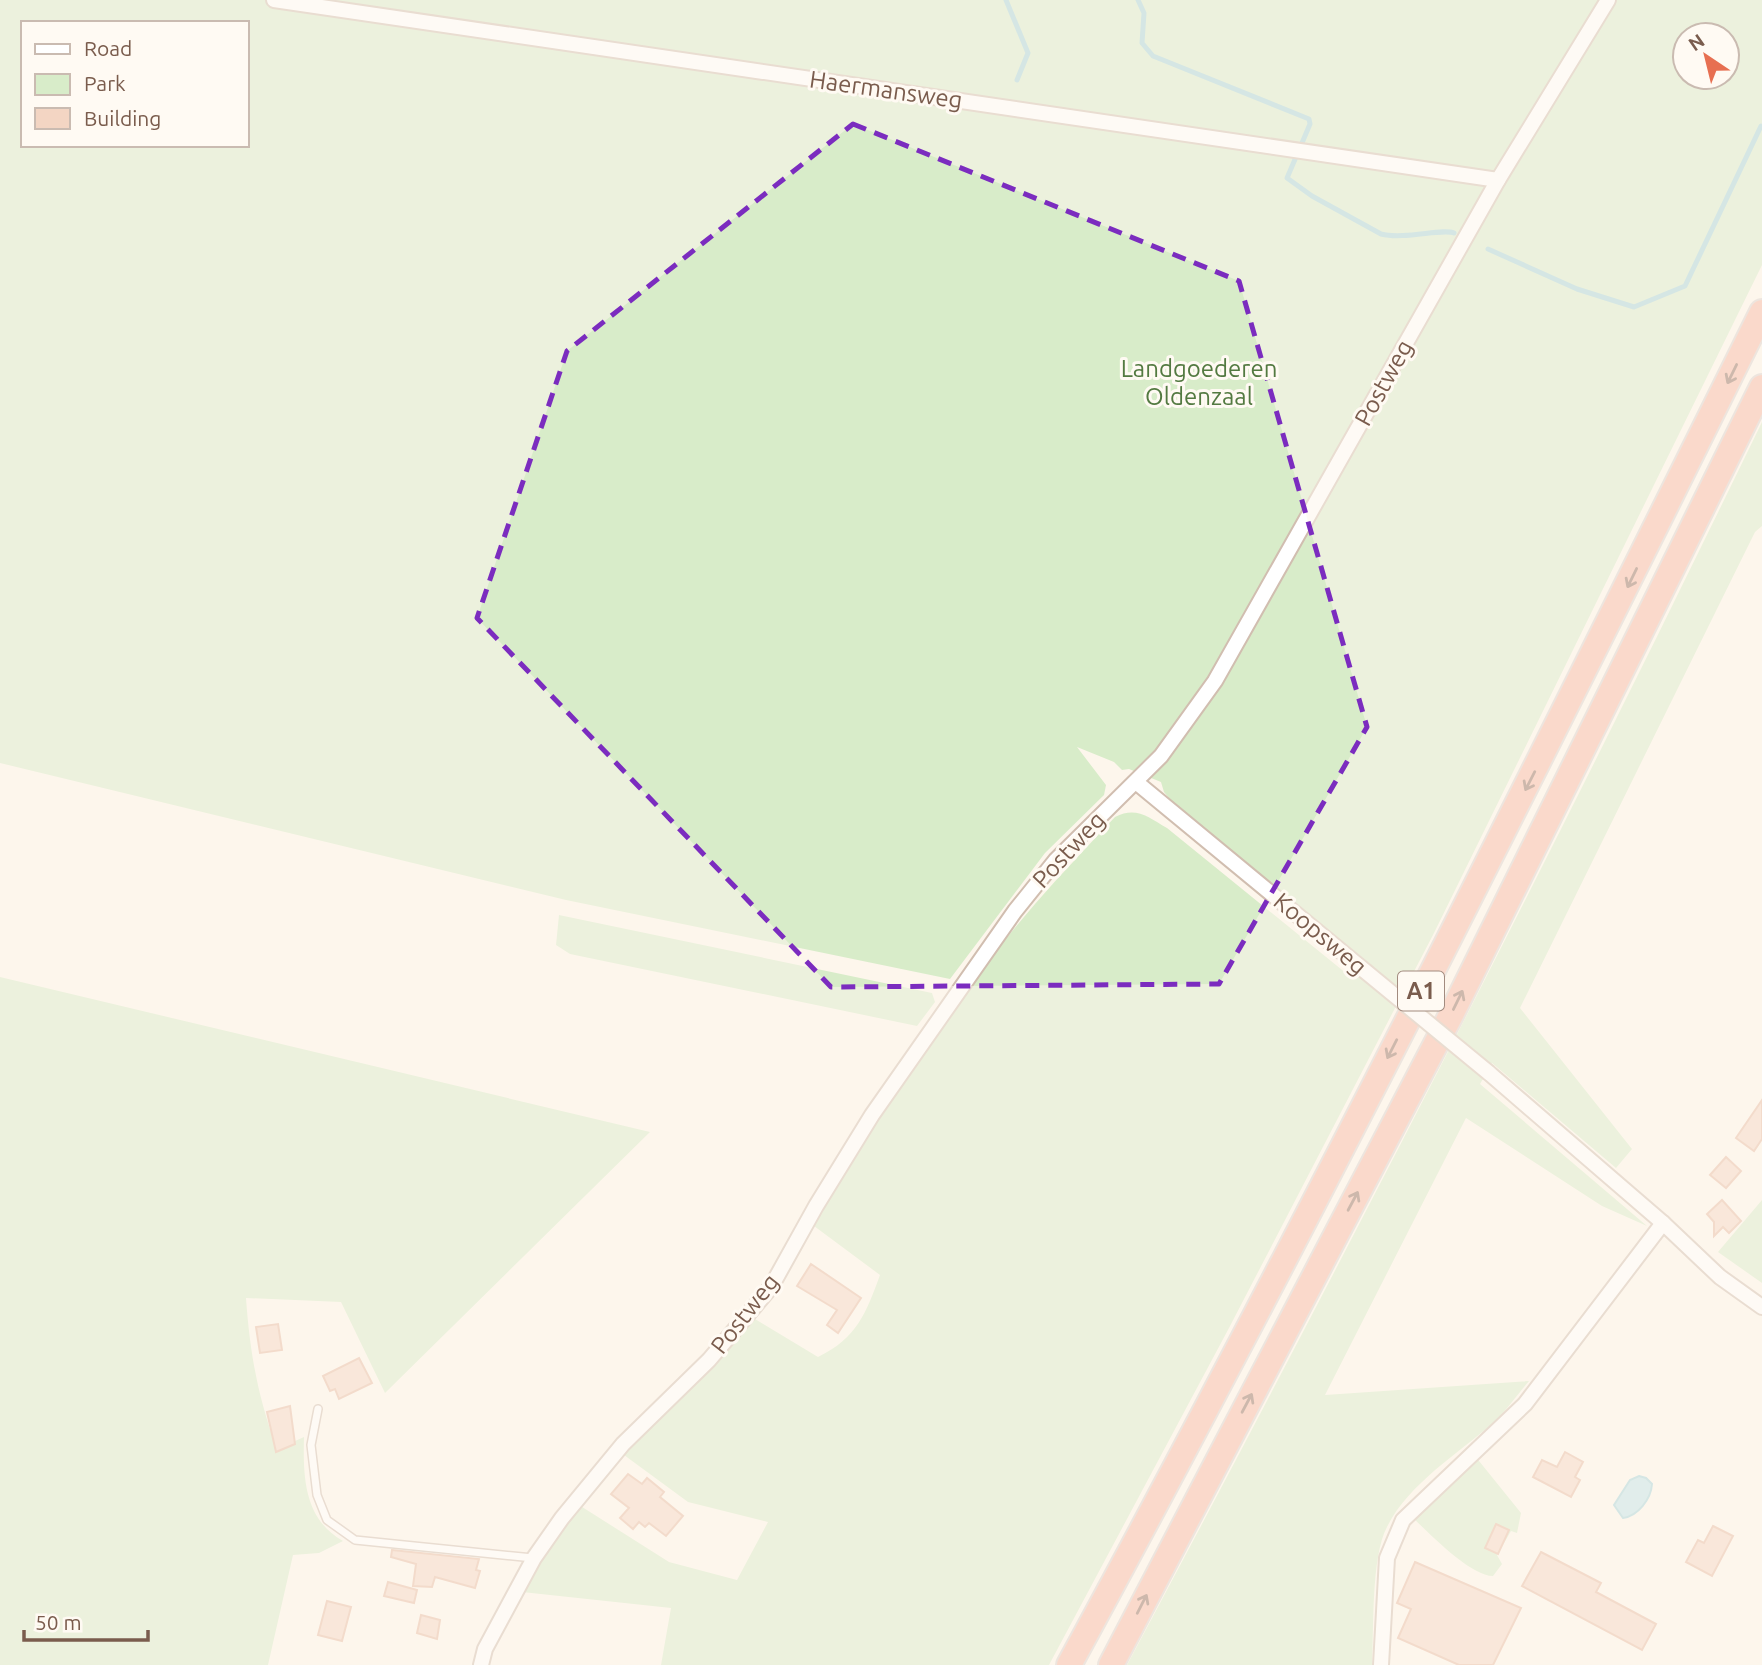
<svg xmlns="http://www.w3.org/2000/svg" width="1762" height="1665" font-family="Ubuntu,sans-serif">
  <rect width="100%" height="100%" fill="#fdf6ec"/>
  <g fill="#d8ecc9" fill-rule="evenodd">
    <path d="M0 0H1762V265L1434 933 1229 1328 1049 1665H661L671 1608 522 1592 534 1566 579 1505 669 1562 737 1580 768 1522 688 1502 624 1455 755 1319 818 1357C857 1338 866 1313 880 1275L814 1226C875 1114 952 1000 1035 904 1061 874 1088 846 1115 817 1136 806 1148 817 1167 828L1352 978 1363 958 1179 810 1164 792 1161 782 1129 769 1122 770 1114 762 1077 747 1106 785 1104 795 1045 853 950 979 566 900 0 763ZM23 23H247V145H23ZM1685 35H1727V77H1685Z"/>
    <path d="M1762 422V526L1755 532 1520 1008 1632 1149 1616 1168 1492 1063 1480 1084 1647 1226 1602 1206 1466 1118 1325 1395 1529 1381C1518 1394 1507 1410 1494 1422 1458 1454 1409 1483 1387 1527 1371 1557 1374 1629 1372 1665H1127C1346 1255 1559 841 1762 422Z"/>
    <path d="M559 915 932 993 935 1002 917 1026 570 954 556 945Z"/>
    <path d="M0 977 650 1132 385 1393 341 1302 246 1298C250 1354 258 1397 277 1449L304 1437C303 1477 304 1519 343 1541L319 1553 293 1555 268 1665H0Z"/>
    <path d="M1762 1200V1283L1718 1252Z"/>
    <path d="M1475 1456 1521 1513 1517 1533 1511 1531 1497 1555 1502 1564 1493 1576C1470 1576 1428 1532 1411 1516Z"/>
  </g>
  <path fill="#bfe3e8" stroke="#a5d3da" stroke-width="2" d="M1639 1476 1646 1478 1652 1484C1651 1499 1638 1516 1623 1518L1614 1505 1630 1480Z"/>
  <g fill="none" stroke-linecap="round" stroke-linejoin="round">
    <g stroke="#a5d3da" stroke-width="5">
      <path d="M1006 0 1028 53 1017 80"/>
      <path d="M1138 0 1144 13 1142 43 1153 56 1309 119 1310 124 1302 143"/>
      <path d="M1296 157 1287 178 1312 196 1381 234C1404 240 1443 228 1454 233"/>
      <path d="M1488 249 1577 289 1634 307 1685 286 1761 126"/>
    </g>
  </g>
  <g fill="#f3d5c3" stroke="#e6bba3" stroke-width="2">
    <path d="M1762 1100V1139L1754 1151 1736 1138Z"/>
    <path d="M1726 1157 1741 1171 1726 1188 1710 1175Z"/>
    <path d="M1722 1200 1741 1221 1729 1233 1723 1227 1714 1236V1222L1707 1214Z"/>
    <path d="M811 1264 861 1298 838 1333 827 1325 837 1310 797 1286Z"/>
    <path d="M278 1324 282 1350 260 1353 256 1327Z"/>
    <path d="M359 1358 372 1383 339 1399 335 1389 330 1391 323 1376Z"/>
    <path d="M290 1406 295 1444 276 1452 267 1412Z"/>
    <path d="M1565 1452 1583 1462 1575 1477 1580 1480 1571 1497 1533 1477 1542 1460 1557 1467Z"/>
    <path d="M628 1474 642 1484 647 1478 664 1492 660 1497 683 1516 666 1536 649 1523 645 1527 639 1522 633 1529 620 1518 629 1508 611 1494Z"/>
    <path d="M1496 1524 1509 1530 1498 1554 1485 1548Z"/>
    <path d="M1713 1526 1733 1536 1712 1576 1686 1562 1698 1540 1704 1543Z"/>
    <path d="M392 1550 479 1559 476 1570 480 1571 475 1588 435 1577 432 1587 413 1586 416 1564 391 1557Z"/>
    <path d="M1541 1552 1601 1583 1596 1592 1656 1624 1642 1650 1522 1586Z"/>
    <path d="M1415 1562 1521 1608 1493 1665H1459L1398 1638 1411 1609 1397 1603Z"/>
    <path d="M388 1582 417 1590 414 1603 384 1596Z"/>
    <path d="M327 1601 351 1607 342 1641 318 1635Z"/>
    <path d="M421 1615 440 1620 437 1639 417 1633Z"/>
  </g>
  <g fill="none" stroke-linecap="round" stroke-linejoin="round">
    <g stroke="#d1beb0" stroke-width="10">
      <path id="lane" d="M318 1409 311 1445 317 1495 327 1520 355 1540 533 1558"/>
    </g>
    <g stroke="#d1beb0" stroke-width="18">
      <g id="street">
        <path d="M274 0 1498 180"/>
        <path d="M1136 782 1365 971"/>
        <path d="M1489 1073 1663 1223 1720 1277 1762 1307"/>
        <path d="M481 1665 485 1649 534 1558 562 1518 623 1444 709 1360 771 1287 816 1206 872 1115 1015 911 1056 860 1161 756 1215 681 1498 180 1608 0"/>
        <path d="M1381 1665 1387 1558 1403 1520 1525 1404 1663 1223"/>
      </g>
    </g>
    <g stroke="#dad1cd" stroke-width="28">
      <g id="highway">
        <path d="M1069 1665C1311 1220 1537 767 1762 312"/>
        <path d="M1111 1665 1451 1015 1762 387"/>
      </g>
    </g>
    <use href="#lane" stroke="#fff" stroke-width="7"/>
    <use href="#street" stroke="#fff" stroke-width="14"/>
    <use href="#highway" stroke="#f7b7a3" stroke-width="24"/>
    <g stroke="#d1beb0" stroke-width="18" stroke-linecap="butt">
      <path id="street-bridge" d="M1365 971 1489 1073"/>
    </g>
    <use href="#street-bridge" stroke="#fff" stroke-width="14"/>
  </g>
  <defs><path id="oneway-shaft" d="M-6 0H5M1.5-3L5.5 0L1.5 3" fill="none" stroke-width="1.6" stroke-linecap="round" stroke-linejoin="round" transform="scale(1.75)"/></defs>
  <g stroke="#936e5e">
    <use href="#oneway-shaft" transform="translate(1732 374) rotate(116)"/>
    <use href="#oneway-shaft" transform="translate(1632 578) rotate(116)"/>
    <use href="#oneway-shaft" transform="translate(1530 781) rotate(117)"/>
    <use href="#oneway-shaft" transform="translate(1458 1000) rotate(-64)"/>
    <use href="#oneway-shaft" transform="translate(1392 1049) rotate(117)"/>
    <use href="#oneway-shaft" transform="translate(1353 1201) rotate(-62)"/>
    <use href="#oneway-shaft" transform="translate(1247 1403) rotate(-62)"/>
    <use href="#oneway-shaft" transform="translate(1142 1604) rotate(-63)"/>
  </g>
  <path d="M0 0H1762V1665H0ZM853 124 1239 281 1367 727 1219 984 831 987 477 618 567 351Z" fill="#fdf6ec" fill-opacity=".55" fill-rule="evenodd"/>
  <path fill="none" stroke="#7b2cbf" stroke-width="5" stroke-dasharray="14 9" stroke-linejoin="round" d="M853 124 1239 281 1367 727 1219 984 831 987 477 618 567 351Z"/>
  <g text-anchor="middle" stroke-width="6" stroke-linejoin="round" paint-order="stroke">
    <rect fill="#fffaf3" stroke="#a28b7f" stroke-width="2" x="1398" y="971.5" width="46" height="39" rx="5"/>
    <g font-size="23" font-weight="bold" fill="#7a5c4d">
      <text x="1421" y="999">A1</text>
    </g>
    <g font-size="24" fill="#7a5c4d" stroke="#fffaf3">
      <text transform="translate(886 90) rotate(8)" y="8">Haermansweg</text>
      <text transform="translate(1384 383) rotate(-61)" y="8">Postweg</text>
      <text transform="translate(1069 850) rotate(-47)" y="8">Postweg</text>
      <text transform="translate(1320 934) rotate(40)" y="8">Koopsweg</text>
      <text transform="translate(745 1314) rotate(-52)" y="8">Postweg</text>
    </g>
    <g font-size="24" fill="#537a41" stroke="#fffaf3">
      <text x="1199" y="377">Landgoederen<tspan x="1199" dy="28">Oldenzaal</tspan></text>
    </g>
  </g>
  <rect x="21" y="21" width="228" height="126" fill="#fffaf3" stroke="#cabbb1" stroke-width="2"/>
  <rect x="35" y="44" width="35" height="10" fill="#ffffff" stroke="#cabbb1" stroke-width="2"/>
  <text x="84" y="56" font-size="21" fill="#7a5c4d">Road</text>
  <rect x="35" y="74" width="35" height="21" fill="#d8ecc9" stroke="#cabbb1" stroke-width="2"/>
  <text x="84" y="91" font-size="21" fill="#7a5c4d">Park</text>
  <rect x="35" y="108" width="35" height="21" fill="#f3d5c3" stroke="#cabbb1" stroke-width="2"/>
  <text x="84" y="126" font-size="21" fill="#7a5c4d">Building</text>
  <g transform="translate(1706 56) rotate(325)"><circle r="33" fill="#fffaf3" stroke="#cabbb1" stroke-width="2"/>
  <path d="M0-5L12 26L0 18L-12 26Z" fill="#e76f51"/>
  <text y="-10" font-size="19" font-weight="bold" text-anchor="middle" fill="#7a5c4d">N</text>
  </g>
  <path d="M24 1630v10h124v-10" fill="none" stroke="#7a5c4d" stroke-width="3.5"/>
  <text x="35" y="1630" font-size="21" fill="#7a5c4d" stroke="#fffaf3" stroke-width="5" paint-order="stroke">50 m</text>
</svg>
